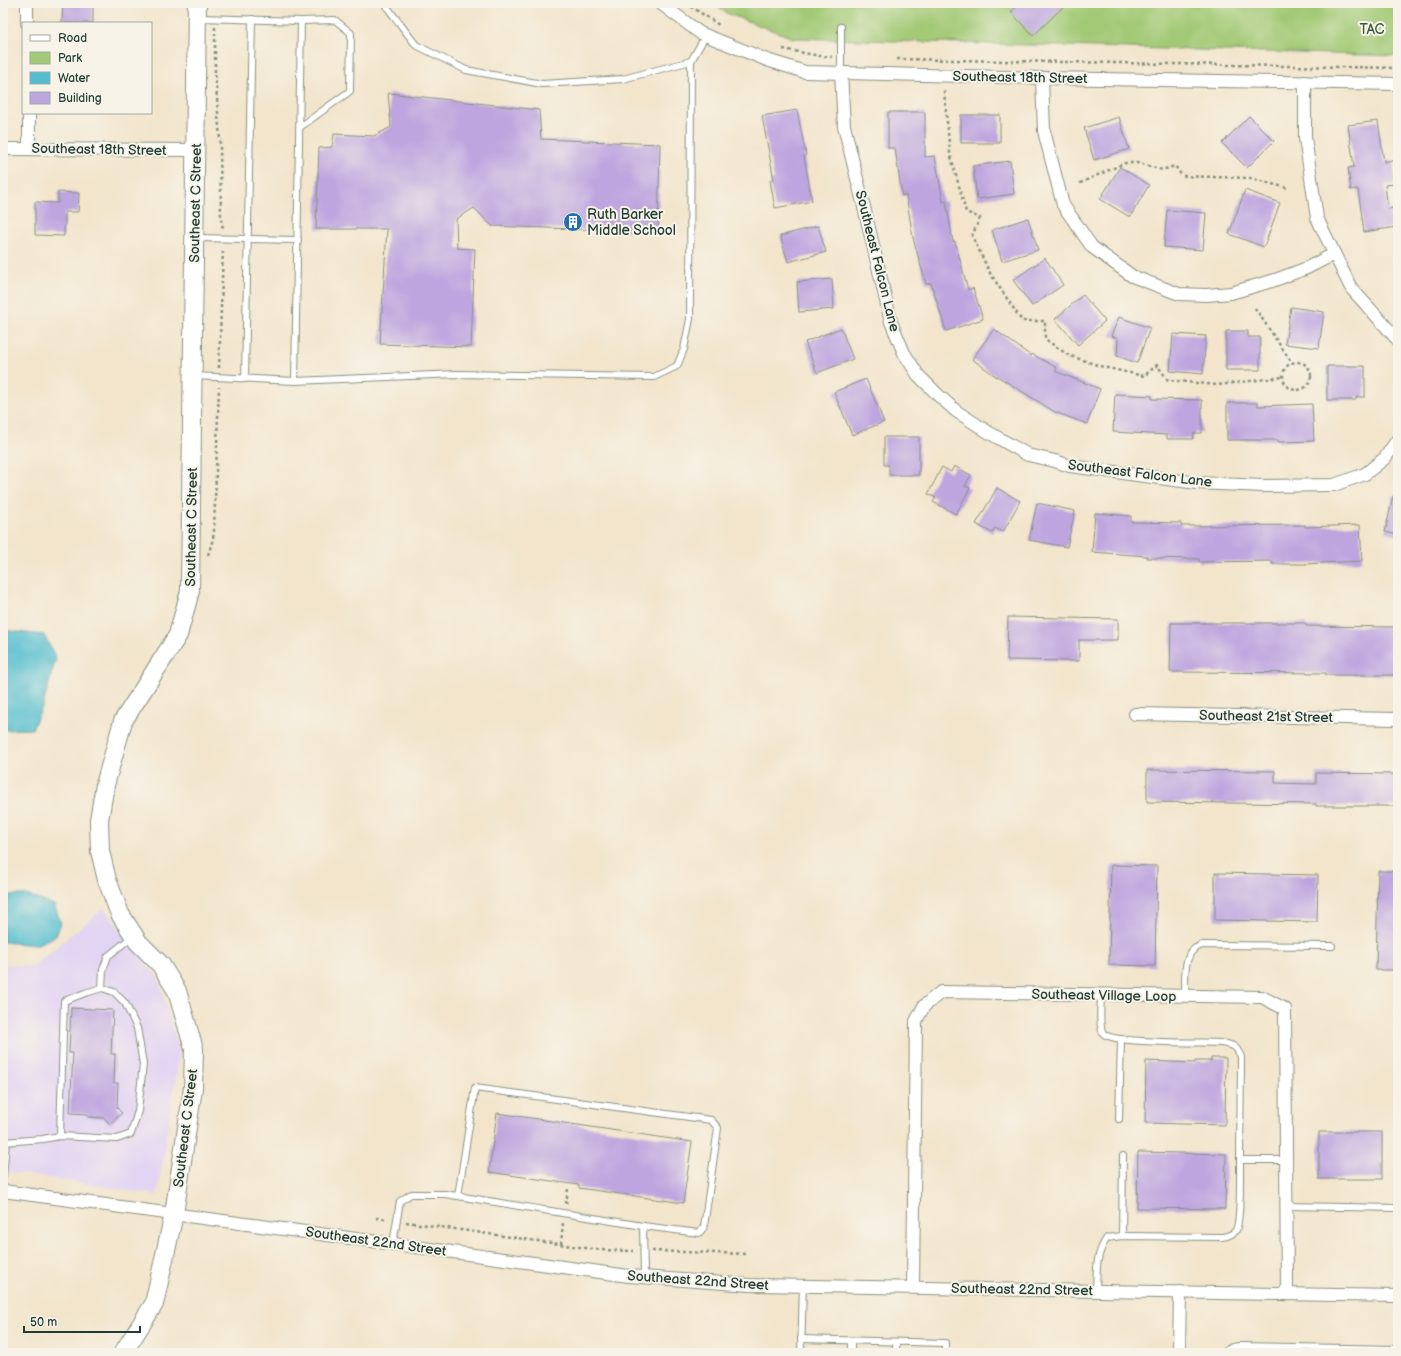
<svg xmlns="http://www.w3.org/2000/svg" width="1401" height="1356" font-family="'Balsamiq Sans',sans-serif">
  <rect width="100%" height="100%" fill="#f7f3e8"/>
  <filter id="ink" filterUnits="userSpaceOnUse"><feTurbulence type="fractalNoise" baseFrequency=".025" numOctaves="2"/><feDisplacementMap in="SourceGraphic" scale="8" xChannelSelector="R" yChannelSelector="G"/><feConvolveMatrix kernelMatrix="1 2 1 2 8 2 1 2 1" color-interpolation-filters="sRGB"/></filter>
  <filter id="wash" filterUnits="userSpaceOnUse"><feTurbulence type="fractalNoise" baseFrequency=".012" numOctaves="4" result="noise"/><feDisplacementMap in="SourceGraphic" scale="16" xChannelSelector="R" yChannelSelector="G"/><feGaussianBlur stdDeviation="0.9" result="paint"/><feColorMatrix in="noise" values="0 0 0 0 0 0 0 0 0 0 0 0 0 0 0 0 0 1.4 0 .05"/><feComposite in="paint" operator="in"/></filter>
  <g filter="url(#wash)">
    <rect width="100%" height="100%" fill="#f2e5cc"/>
    <path fill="#e2d4f3" d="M104 908 158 978 180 1052 157 1195 3 1171V964L32 967Z"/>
    <path fill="#a2c975" stroke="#608354" d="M712 3H1398V56L793 38 726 13Z"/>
    <g fill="#53bdcf" stroke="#397d82">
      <path d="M3 630 44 635 56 658 43 705 32 729 3 730Z"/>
      <path d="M3 895H26L54 905 61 923 56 936 35 945 3 942Z"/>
    </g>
    <g id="blocks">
      <g fill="#bda5df">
        <path d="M63 3H93V23H62Z"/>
        <path d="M1020 3H1067L1033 36 1011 12Z"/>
        <path d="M388 93 539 110 541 139 660 144 658 232 492 226 474 208 456 219 457 248 475 249 471 347 380 344 387 229H316L319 148 332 147 334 134 374 136 391 127Z"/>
        <path d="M797 110 806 155 804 156 812 201 775 208 770 180H774L762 116Z"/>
        <path d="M888 112H925V157L935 156 943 202 946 201 953 242 955 241 968 290 973 288 983 319 946 331 931 283 926 284 913 238 906 195 902 196 895 148H888Z"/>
        <rect x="961" y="115" width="39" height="28"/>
        <path d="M1249 116 1274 141 1247 168 1222 143Z"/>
        <path d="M1119 117 1129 149 1094 160 1084 128Z"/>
        <path d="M1378 121 1384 162 1393 160 1396 184 1385 185 1388 209 1394 208 1397 227 1364 232 1358 189 1351 190 1348 168 1354 167 1348 125Z"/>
        <path d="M1010 161 1014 194 977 199 973 166Z"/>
        <path d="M1120 167 1149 185 1130 217 1100 199Z"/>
        <path d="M1245 190 1280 203 1264 247 1229 234Z"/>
        <path d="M58 192 79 193 78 212H65V226H64V236L35 235V202L58 203Z"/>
        <path d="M1167 210 1206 213 1203 250 1164 247Z"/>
        <path d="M1028 218 1038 250 1002 261 992 230Z"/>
        <path d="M818 226 826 252 788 262 780 236Z"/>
        <path d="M1045 258 1063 285 1032 306 1013 280Z"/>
        <path d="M832 279 834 309 799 312 797 282Z"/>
        <path d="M1083 295 1105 321 1078 345 1055 319Z"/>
        <path d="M1291 307 1324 312 1319 348 1285 344Z"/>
        <path d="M1119 317 1150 328 1137 363 1117 356 1118 338 1111 336Z"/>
        <path d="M841 328 853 359 817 373 805 342Z"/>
        <path d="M994 329 1031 356 1032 354 1057 368 1055 371 1100 389 1087 424 1055 412 997 376V377L972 359Z"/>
        <path d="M1226 331H1248V337H1260V370H1226Z"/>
        <path d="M1173 334 1206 336 1203 374 1170 371Z"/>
        <path d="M1327 366H1365V397H1356V400H1327Z"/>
        <path d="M866 379 884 422 852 435 834 392Z"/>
        <path d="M1115 394 1152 396V399L1202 400V433H1194L1193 439H1167V435L1113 432Z"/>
        <path d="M1227 403H1258V406L1312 404 1314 441 1279 442 1278 440H1227Z"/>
        <path d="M884 437H919V475H889V465H884Z"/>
        <path d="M954 466 971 475 965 486 970 488 956 514 933 502 936 498 928 494 942 467 951 472Z"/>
        <path d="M997 488 1020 501 1003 532 995 528 992 533 976 524Z"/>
        <path d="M1393 496H1398V535L1385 532Z"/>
        <path d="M1037 503 1075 511 1067 547 1029 540Z"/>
        <path d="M1095 513 1131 516V522L1181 523V526L1305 525V527L1360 525 1362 561 1305 564H1272V561L1199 562V559L1147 558V556L1092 552Z"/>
        <path d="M1008 617 1118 619V640H1079V661L1007 660Z"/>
        <path d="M1171 623H1306V626L1398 627V675H1326V673L1170 672Z"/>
        <path d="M1147 770 1275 771V783L1316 784V773L1398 774V806H1316V804L1147 802Z"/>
        <path d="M1111 865 1157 866 1155 966 1109 965Z"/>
        <path d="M1378 871H1398V970H1376Z"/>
        <path d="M1215 873 1318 875 1317 922 1215 920Z"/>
        <path d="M71 1008 113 1010 111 1054H115L114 1083H118L117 1108 122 1113 110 1124 104 1118 88 1117V1114L70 1113 73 1053H69Z"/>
        <path d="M1211 1058H1226L1225 1125 1145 1123 1146 1061 1195 1063V1061H1211Z"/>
        <path d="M497 1113 692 1142 683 1203 579 1188V1185L489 1172Z"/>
        <rect x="1319" y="1132" width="63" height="47"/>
        <path d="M1138 1152 1226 1154 1225 1209 1137 1208Z"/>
      </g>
    </g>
  </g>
  <g filter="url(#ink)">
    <use href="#blocks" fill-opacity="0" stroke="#889180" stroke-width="1"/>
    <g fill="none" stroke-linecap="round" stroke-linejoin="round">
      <g stroke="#889180" stroke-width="8">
        <g id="lane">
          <path d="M384 3 416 45 466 70 542 84 623 79 691 61 706 35"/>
          <path d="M199 18 301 21 335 20 351 33 350 91 300 127"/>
          <path d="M841 27V73"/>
          <path d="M196 238 298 240"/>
          <path d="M194 376 295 381 301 21"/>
          <path d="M245 379 252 19"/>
          <path d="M295 381 457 374 654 377 677 366 684 349 690 319 691 61"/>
          <path d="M1101 995C1101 1003 1098 1029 1104 1034 1114 1044 1203 1042 1221 1043 1233 1045 1236 1045 1241 1057L1240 1160H1286"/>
          <path d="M1185 996C1186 982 1182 960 1194 949 1196 947 1200 946 1202 945L1332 946"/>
          <path d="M1119 1119 1121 1039"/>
          <path d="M60 1136 64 1001 85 993 102 988"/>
          <path d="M3 1142 43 1139 60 1136 117 1139 131 1134 138 1111 143 1064 137 1028 125 1003 114 992 102 988 103 970 108 956 133 936"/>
          <path d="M3 1177 6 1142"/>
          <path d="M458 1196 475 1088 711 1120 718 1128 704 1227 699 1233 643 1226"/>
          <path d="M1286 1206 1398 1208"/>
          <path d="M1122 1236 1123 1156"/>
          <path d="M393 1244 400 1201 411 1194H445L643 1226 644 1277"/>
          <path d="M1096 1291C1097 1271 1095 1255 1107 1238L1122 1236 1222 1237C1228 1236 1232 1235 1236 1230 1241 1221 1240 1173 1240 1160"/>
          <path d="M801 1339 945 1343V1353"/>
          <path d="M801 1353 803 1285"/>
          <path d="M851 1353V1341"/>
          <path d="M896 1353V1342"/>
          <path d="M1224 1353 1225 1351 1232 1347 1240 1346 1398 1349"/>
        </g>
      </g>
      <g stroke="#889180" stroke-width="14">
        <g id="street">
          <path d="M27 3V23"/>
          <path d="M660 3 700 33 767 60 805 72 1042 78 1398 84"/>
          <path d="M841 73 844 126 864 207 891 322 904 353 918 375 938 395 956 411 988 432 1028 455 1055 461 1070 466 1197 483 1264 486 1334 485 1365 474 1385 458 1398 439"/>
          <path d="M1042 78 1044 131 1063 205 1092 247 1132 276 1179 294 1206 295 1231 293 1275 280 1307 268 1334 254"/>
          <path d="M1305 82V138L1317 218 1351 288 1398 340"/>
          <path d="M29 113V149"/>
          <path d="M3 149 195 150"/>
          <path d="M1135 714 1398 719"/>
          <path d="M3 1191 629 1276 750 1285 1398 1296"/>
          <path d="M913 1287 916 1021 924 1006 941 992 1262 997 1285 1009 1287 1294"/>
          <path d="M1179 1353 1180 1292"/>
        </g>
      </g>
      <g stroke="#889180" stroke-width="20">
        <path id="secondary" d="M123 1353 154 1304 174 1214 193 1088 194 1049 177 991 161 965 138 942 120 914 107 880 100 851 99 820 105 785 123 721 178 635 190 591 197 3"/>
      </g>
      <g stroke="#889180" stroke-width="2.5" stroke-dasharray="3 3" stroke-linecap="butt">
        <path d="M686 3 719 25"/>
        <path d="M215 27V71L220 140 221 219 223 228"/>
        <path d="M783 49 820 56 832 57"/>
        <path d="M897 59 1398 68"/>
        <path d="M944 91 950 153 966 212 980 218 972 236 990 273 1022 321H1045V339L1068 355 1103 367 1144 376 1157 365 1168 380 1217 385 1283 377"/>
        <path d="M1080 183 1125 163H1139L1162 170 1175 166 1182 176 1250 178 1287 188"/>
        <path d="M1255 308 1292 363"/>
        <circle cx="1297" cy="376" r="14"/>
        <path d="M219 368 223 249"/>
        <path d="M208 555 213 539 214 530 219 387"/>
        <path d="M566 1204 568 1189"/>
        <path d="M376 1218 387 1219"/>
        <path d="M406 1222 600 1250 633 1251"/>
        <path d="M561 1244 563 1223"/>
        <path d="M652 1251 748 1254"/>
      </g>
      <use href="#lane" stroke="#fff" stroke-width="6"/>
      <use href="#street" stroke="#fff" stroke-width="12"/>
      <use href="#secondary" stroke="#fff" stroke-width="18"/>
    </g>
  </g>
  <defs>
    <g id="building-disc" transform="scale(1)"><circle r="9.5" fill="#1f6fb2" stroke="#f7f3e8"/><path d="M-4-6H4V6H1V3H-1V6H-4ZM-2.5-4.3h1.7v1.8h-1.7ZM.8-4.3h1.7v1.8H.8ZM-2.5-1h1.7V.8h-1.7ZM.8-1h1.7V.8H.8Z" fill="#fff"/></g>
  </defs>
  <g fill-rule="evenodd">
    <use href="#building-disc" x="573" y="222"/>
  </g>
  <g text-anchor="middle" stroke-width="4" stroke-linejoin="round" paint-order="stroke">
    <g font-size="14" fill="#395941" stroke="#f7f3e8">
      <text x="1372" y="34">TAC</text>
    </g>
    <g font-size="14" fill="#1f3d34" stroke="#f7f3e8">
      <text transform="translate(1020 77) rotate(1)" y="5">Southeast 18th Street</text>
      <text transform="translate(99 149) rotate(1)" y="5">Southeast 18th Street</text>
      <text transform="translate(195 203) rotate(-89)" y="5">Southeast C Street</text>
      <text transform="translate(878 261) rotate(76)" y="5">Southeast Falcon Lane</text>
      <text transform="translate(1140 473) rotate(7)" y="5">Southeast Falcon Lane</text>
      <text transform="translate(191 527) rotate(-89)" y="5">Southeast C Street</text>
      <text transform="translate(1266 716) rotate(1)" y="5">Southeast 21st Street</text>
      <text transform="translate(1104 995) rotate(1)" y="5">Southeast Village Loop</text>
      <text transform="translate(185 1128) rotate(-83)" y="5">Southeast C Street</text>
      <text transform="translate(376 1241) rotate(8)" y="5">Southeast 22nd Street</text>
      <text transform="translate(698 1280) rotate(4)" y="5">Southeast 22nd Street</text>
      <text transform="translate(1022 1289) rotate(1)" y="5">Southeast 22nd Street</text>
    </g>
    <g font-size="14" fill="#1f3d34" stroke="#f7f3e8" text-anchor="start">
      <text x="587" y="219">Ruth Barker<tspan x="587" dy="16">Middle School</tspan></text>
    </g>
  </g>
  <rect width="1401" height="1356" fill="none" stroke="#f7f3e8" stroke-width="16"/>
  <rect x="22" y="22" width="130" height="92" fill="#f7f3e8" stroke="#a1aaa0"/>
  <rect x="30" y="35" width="20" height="6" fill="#ffffff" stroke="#a1aaa0"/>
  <text x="58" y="42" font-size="12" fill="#1f3d34">Road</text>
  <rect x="30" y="52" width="20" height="12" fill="#a2c975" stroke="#a1aaa0"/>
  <text x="58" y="62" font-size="12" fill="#1f3d34">Park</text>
  <rect x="30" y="72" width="20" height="12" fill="#53bdcf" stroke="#a1aaa0"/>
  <text x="58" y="82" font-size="12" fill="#1f3d34">Water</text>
  <rect x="30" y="92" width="20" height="12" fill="#bda5df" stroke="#a1aaa0"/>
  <text x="58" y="102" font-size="12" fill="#1f3d34">Building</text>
  <path d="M24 1326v6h116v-6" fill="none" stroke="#1f3d34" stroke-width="2"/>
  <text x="30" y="1326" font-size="12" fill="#1f3d34" stroke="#f7f3e8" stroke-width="3" paint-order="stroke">50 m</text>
</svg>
